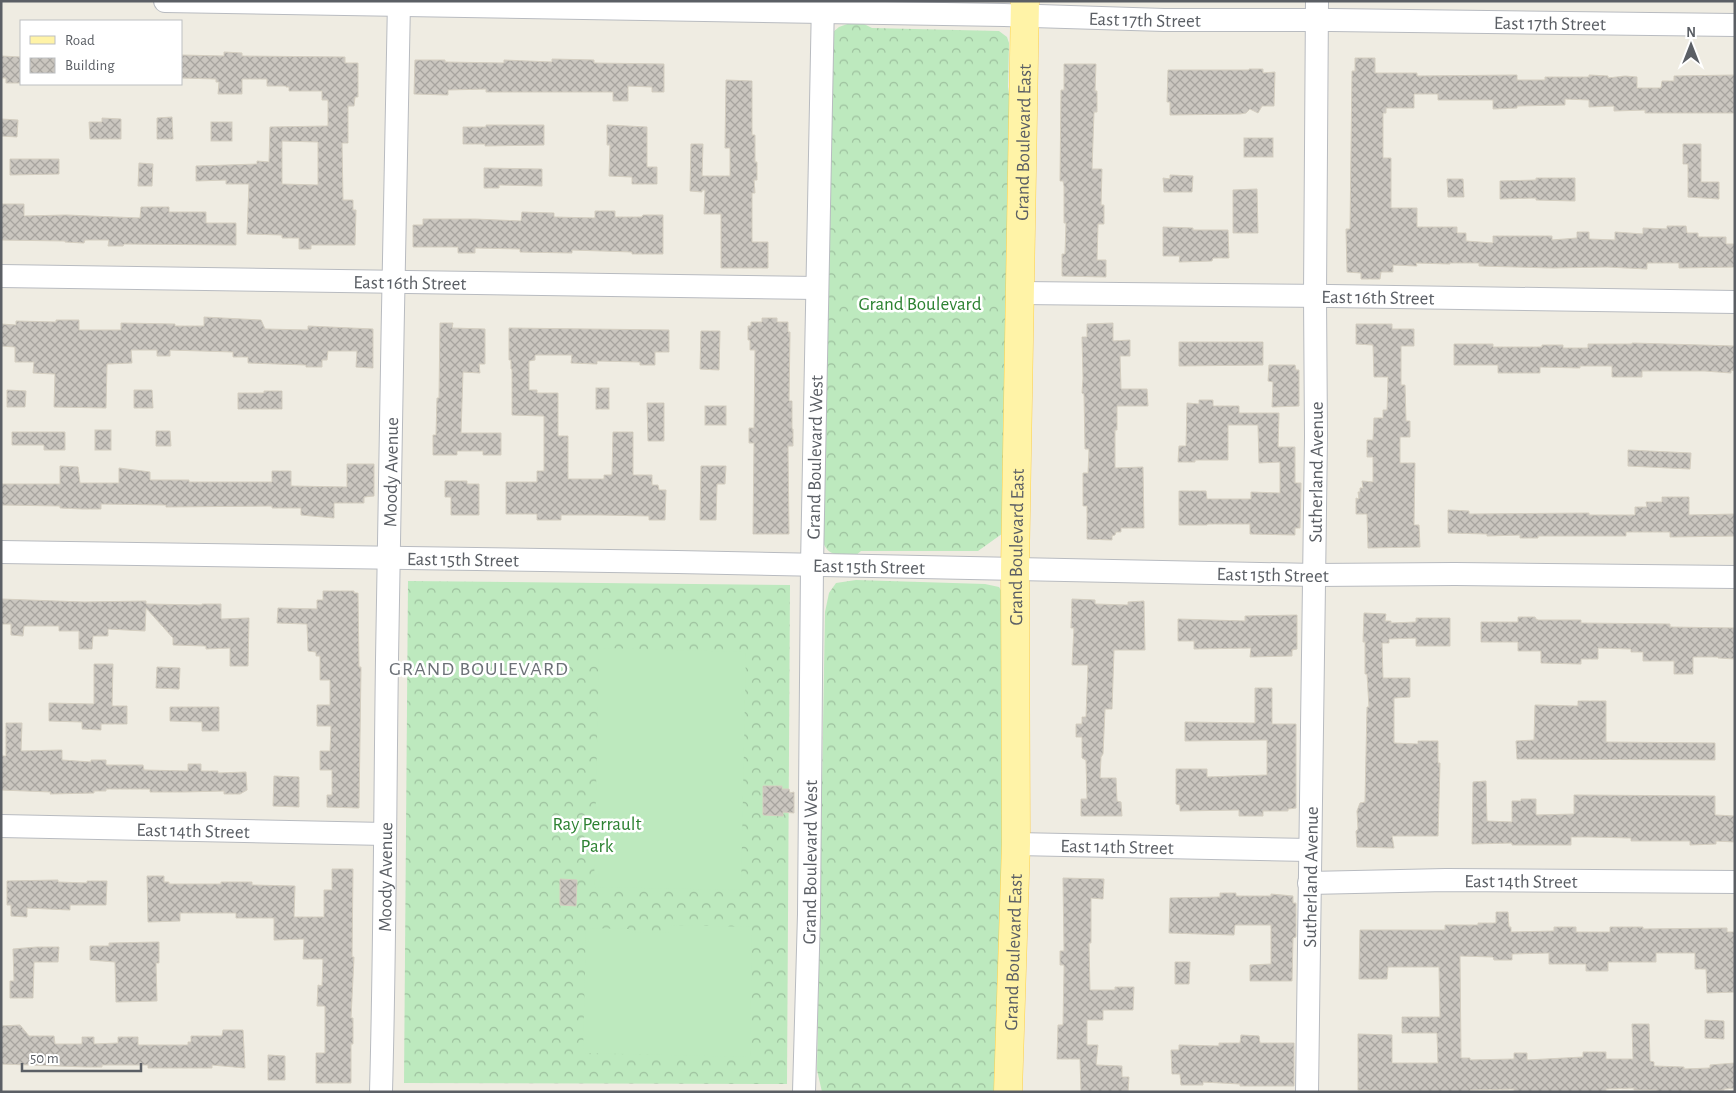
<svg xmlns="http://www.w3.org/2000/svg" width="1736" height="1093" font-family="'Alegreya Sans',sans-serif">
  <defs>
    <pattern id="forest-crowns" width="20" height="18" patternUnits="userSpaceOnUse" patternTransform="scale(1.25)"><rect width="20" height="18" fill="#bde9be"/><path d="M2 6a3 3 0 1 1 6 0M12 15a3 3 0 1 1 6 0" fill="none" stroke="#9dc09e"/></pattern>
    <pattern id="building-cross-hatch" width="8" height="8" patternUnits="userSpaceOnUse" patternTransform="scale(1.25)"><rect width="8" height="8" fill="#cac6bf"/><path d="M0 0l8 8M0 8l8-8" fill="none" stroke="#a7a49f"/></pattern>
  </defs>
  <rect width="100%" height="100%" fill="#efece2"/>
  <g fill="url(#forest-crowns)">
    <path d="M850 23H862L872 28 999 31 1007 37 1009 43 1008 87 1013 121 1006 531 978 551H861L855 556C841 555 828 557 823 542L832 33 839 27Z"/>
    <path d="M856 580 985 584 999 587 1004 595 1001 1092H822L817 1070 825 612 829 593 836 583Z"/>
    <path d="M408 581 790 585 787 1084 404 1083Z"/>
  </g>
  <g fill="#bde9be">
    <path d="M599 648 746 652 741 890 594 887Z"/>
    <path d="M671 925 752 927 750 1057 583 1053 586 928 629 929 630 932 671 933Z"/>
  </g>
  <g fill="url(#building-cross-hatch)" stroke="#d4cec0" fill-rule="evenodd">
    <path d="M224 52 242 53V56L345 57V63H358V97H355L354 106H348V143H342L343 200H353V210H356L355 245H311V249H299V238H282V235L247 234 249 184H226V180L196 181V166L257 164V161L269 162 270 127 328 126V100H322V91H289V87H286V86H267V79H242V94H218L219 82H216V79L181 78V55L224 56ZM282 141 318 142V185L282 184Z"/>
    <path d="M1 56 21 57V83H6V78H1Z"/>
    <path d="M1355 58H1375V73H1417V76L1517 75V80H1545V77H1589V75L1608 76V78L1625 76 1637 77V88H1661L1662 81H1674V76L1735 75V113H1645V110L1614 111V106L1589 107V100L1565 99V105L1517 106V108L1493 109V100H1438V94H1414V108H1386V113H1383V158H1391V208H1417V227H1457V233H1466V241L1493 243V236H1552V240L1577 238V232H1589V239L1615 240V232L1643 234V228L1667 229V226H1686L1687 233H1698V237H1726V244H1735V267L1679 268V263H1647V269L1607 267 1552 268 1479 266V263H1450V264L1416 263 1417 266 1393 265V272H1381L1380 279H1361V273L1347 272 1346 229H1350L1352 71H1355Z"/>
    <path d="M552 59 594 60V63L664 64V92H652V87L628 86V101H613V92H486V89L448 90V95L414 94 415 60H445V62L504 63V60L552 62Z"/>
    <path d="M1064 64H1096L1095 91H1097V112H1094L1092 169H1102L1101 205H1104V224H1098L1097 260H1106V277L1062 276V254H1065L1066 223H1064V186L1063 181H1060L1061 90H1064Z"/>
    <path d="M1249 69H1263V73L1275 72 1274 106H1262L1258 113 1250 109 1246 113 1240 114 1170 115V102H1167L1168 70H1249Z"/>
    <path d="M726 80 752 81V135H755V162H757V180H754L755 193H752V242H768V268H721V214H704L705 190H702V192L690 191 691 144H703L702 176H730V148H725Z"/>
    <path d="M172 117 173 139H157V118Z"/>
    <path d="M102 118 121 119V139H90L89 122H102Z"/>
    <path d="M1 119 18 120 17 137 1 136Z"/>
    <rect x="211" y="122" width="21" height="19"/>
    <path d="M486 125H544V145L485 146V144H463V127H486Z"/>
    <path d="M607 125 647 127V167H657V184H632V177L609 176 610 145H607Z"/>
    <rect x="1244" y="138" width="29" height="19"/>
    <path d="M1683 144H1701V182H1719V199L1688 197V164H1683Z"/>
    <path d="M10 159H59V174L10 175Z"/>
    <path d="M139 163 153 164 152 186H138Z"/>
    <path d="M484 168 542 169V186L499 185V188H484Z"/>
    <path d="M1170 175 1193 176 1192 192H1164L1163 178 1170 179Z"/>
    <path d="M1536 178H1575V201L1536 200V198L1500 199V181L1536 180Z"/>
    <path d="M1447 179H1463L1464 197H1448Z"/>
    <path d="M1257 189 1258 233H1233V190Z"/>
    <path d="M1 204H24V216L66 215 140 218 141 207H169V212H206V223H236V245L124 244 123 246H108L109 240H85L84 243 65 242V241L1 240Z"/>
    <path d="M595 211H615V217H642L643 215H663V254H632V252L572 250V253L520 252V249L475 248V253H458V247H413V225H423V219H475L521 221 522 212 554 213V217L595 218Z"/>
    <path d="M1163 227 1193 228V230H1228L1229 258H1213L1212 261 1179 262 1180 256H1163Z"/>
    <path d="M204 317 261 320 265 329 308 330V326L373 329V368L356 367 357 351H328L327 360H322V367H306V365L248 363V357H233V352L170 350V356H157V350H131L132 363 107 364 106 408 54 407 55 374 33 373 34 362H15V347L1 346V324L16 325V321L56 322V320H79V330H121V323L175 324V326H204Z"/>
    <path d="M762 318H777V322H788V332H790L789 401H792V429H793V446H788L789 534H753L754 443H749V428H754L755 350H750V340H748V326H751V322H762Z"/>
    <path d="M440 323H453L452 328 485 329V364H479L480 373 463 372 461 433H501V455H483V451H457V455H433V435H436L437 398H439Z"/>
    <path d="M1113 323V341L1130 340V356H1120L1121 389H1147L1148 406H1117V430H1115V468L1143 467 1144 528H1121V532H1116L1115 535 1112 536V540L1087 539V506H1083V473H1088L1089 449H1085L1084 394 1082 393 1083 378 1082 337H1087V324Z"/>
    <path d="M1356 324H1392V329H1414V346H1401V385H1405L1406 421H1410V437H1400V463H1415L1414 525H1419L1420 547 1368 548 1367 514H1356V498L1359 499 1358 492H1360V488H1363L1362 481 1373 482V457H1367V440H1373L1374 418H1383V410H1387L1388 377H1374L1373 345 1356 344Z"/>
    <path d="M509 328 669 330V352H655V365H640V362L597 361V364L571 363 572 355H535V360L529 361V390H537V393H558V436H568V479H604V475H612L613 432H633V475H652V485H658L659 490H666L665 520H649V516L601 515H561V520H537V514H506V482H537V471H544V416L512 415V369H511V360H509Z"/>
    <path d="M701 331H720L719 370 700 369Z"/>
    <path d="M1179 342H1263V365L1179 366Z"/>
    <path d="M1632 343 1735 346V371L1731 370V373L1705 371H1642V377H1612V366H1580V368L1540 367V373H1498V365H1454V344H1493V347H1542V345H1563V348H1588V344H1632Z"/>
    <path d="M1269 365H1295L1296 370H1299V406L1272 407 1273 382 1268 381Z"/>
    <rect x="596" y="388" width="13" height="21"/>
    <path d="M7 390 26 391 25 407H7Z"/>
    <path d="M134 390H152L153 408H134Z"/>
    <path d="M264 391H282V409H238V393H264Z"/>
    <path d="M1199 400H1213V406H1239V413H1279L1278 447H1295V483H1301L1300 528H1295V535L1250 534V524H1207V525H1179V491H1206L1207 499H1251V492L1280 493V462L1259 463 1258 425H1228V460H1195V462H1178L1179 446H1186L1187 403 1199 404Z"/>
    <path d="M647 403H664V441H648Z"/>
    <rect x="705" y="406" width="21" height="19"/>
    <rect x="95" y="430" width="16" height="20"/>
    <path d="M156 431H170L171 446H156Z"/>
    <path d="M12 432H65V450H44V445H12Z"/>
    <path d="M1628 450 1691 453 1690 469 1628 466Z"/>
    <path d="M347 464H374V496L364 497V503H334V518L301 515V508H272V506L166 507V505L101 504V509H83L60 508V506L1 505V484H60V466L78 467 80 483H119V468L150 472V480H189V482H272V471H291V486L347 487Z"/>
    <path d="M701 466H726L725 484H717L716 520H700Z"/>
    <path d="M445 481H467V484H479V515H451V497H445Z"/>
    <path d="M1662 497H1689V515L1735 514V536L1670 537V532H1626V536H1538V538H1520V535L1487 536V534L1448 533V510L1469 511V514L1589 513V515H1635V507H1647L1646 502H1662Z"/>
    <path d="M323 591H354V593H358L359 667H361L359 808 327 807V795H332V770H320V751H330L331 726H317V705H330V680H320V656H316V652L308 651 307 624 277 623 278 608 317 609V600H323Z"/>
    <path d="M1 599 84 602 146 601V604L202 605V604H221V619L249 618 248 666H230V648L206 649V646L173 645V638L146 608 145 631 108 629V636H93L92 649H79V631H59V626H24L23 636 11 635V624H1Z"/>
    <path d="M1072 599 1095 600V604L1128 605V602L1144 601 1145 650H1114L1112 709H1105L1103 754 1101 757 1100 778H1116L1117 801 1121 802 1122 816H1081V799H1087L1086 760 1082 758V737H1076V724H1082V717H1086L1088 665H1072L1074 628H1071Z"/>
    <path d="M1364 613 1386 614 1385 621H1391V623L1416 622V618H1450V646H1416V638L1389 639V643H1382L1383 678H1410V697L1394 698V743L1418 744V741H1438V763H1440L1438 836H1392L1394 848 1357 847 1356 831 1358 829 1357 811 1360 803 1365 802 1367 707H1369L1367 674H1365V642H1363Z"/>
    <path d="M1297 615V649L1292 650V656L1250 657 1251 648 1194 649V641H1178V619L1245 621V616Z"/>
    <path d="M1518 617H1535L1536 619 1538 620H1581V623L1670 624V627L1735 628V659L1718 658V657H1693V674H1674V661H1643V652H1631V649L1598 648V659H1581V664L1541 663V651H1518V642H1481V622H1518Z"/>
    <path d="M94 664H113L112 706H127V724H101V730L82 729V722L49 721V703L94 704Z"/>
    <path d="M157 667 180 668 179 689 156 688Z"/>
    <path d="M1255 688H1272V724H1296V808L1288 809V811H1263V816H1239V810L1180 811V805L1176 804V769H1207V777L1267 775V740L1185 741V722L1255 723Z"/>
    <path d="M1578 701H1606V742L1715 743V760L1517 759 1516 741 1534 740 1535 705 1578 706Z"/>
    <path d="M170 707H219V731H202V722L170 721Z"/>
    <path d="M6 723H22L21 751 62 750V760L91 762V760H106V765H143L144 770 188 771V764H201V771H218V773L246 772 247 790 240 794H224V791L183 792H150V789H106V791H94V793L50 794 51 792 1 790V756H6Z"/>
    <path d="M274 776 299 777V807L273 806Z"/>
    <path d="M1486 781 1487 821 1512 822V801H1521V799H1536V815L1574 814V795L1715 796V815L1735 816V842L1716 841V844L1690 845V841H1631V838L1590 837H1571V845H1512V843L1472 844 1473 782Z"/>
    <path d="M763 786H782V789H789L790 793 794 792V813L783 812V816L763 815Z"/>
    <path d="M332 869H353L352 957H354L351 1018H353V1044H351V1083H316V1053H325V1006H317L318 985 322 986 323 959H303L304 939 274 940V918H236V913H180V921L148 922 147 876H164V882H169V884H221V882H252V885L295 886 294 917H324V890H332Z"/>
    <path d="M1063 878 1104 879 1103 899 1091 898V943H1089L1090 990H1115V987H1134L1133 1010H1103V1020H1087V1045H1098L1096 1065 1122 1066V1077H1129L1128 1092H1081L1080 1059H1057L1058 1025H1063L1064 970V965H1060V951H1064Z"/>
    <path d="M560 879 577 880 576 906 560 905Z"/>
    <path d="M58 880V882L87 883V881H107L106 905H70V910L27 908V917L11 916V905H7V881Z"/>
    <path d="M1220 893H1236V896H1271V894L1293 896V903H1296V937L1293 938 1292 981H1250V965L1271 964V925H1235L1234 935 1169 933 1170 898 1220 897Z"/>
    <path d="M1496 912H1508L1509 927H1511V932L1554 931V927H1576V932H1610V927H1643V929L1727 928V932H1735V992L1707 993 1706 969H1695V953H1656V962H1608V971H1586V964H1549V953L1512 954V960H1494L1493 957 1460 956 1461 1058H1470V1060L1514 1059V1053H1527V1060L1583 1057V1052H1606V1059H1633L1632 1024H1649L1650 1061 1654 1062V1066L1684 1067V1069L1710 1068V1065L1735 1063V1088L1724 1089V1090L1657 1092V1090H1634V1088L1606 1089V1092H1514V1089L1470 1090V1092L1358 1090V1034L1392 1035V1063H1438L1437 1033H1402V1017H1440L1439 967H1388L1387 979H1359L1360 930H1445V925H1478V923H1496Z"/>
    <path d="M159 942V963H156L157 1001 116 1002 115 962 90 960V946H109V943Z"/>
    <path d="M37 947H59L58 962H34L33 998H10V981H14L13 949Z"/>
    <path d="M1175 962H1190L1189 984H1175Z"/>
    <path d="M1705 1020 1724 1021V1039L1705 1038Z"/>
    <path d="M20 1025 29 1036H54L55 1044H82V1037H94V1044L118 1043V1037H138V1045H188V1042H191V1036H222L223 1030H243L245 1068 212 1065V1068H148V1065H102V1067H87L1 1064V1026Z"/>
    <path d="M1241 1035 1259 1036 1260 1043H1294V1086H1240V1084L1203 1082V1085H1181L1180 1074H1172L1171 1050H1179V1045L1219 1046V1043H1240Z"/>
    <path d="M268 1055 285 1056V1080H268Z"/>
  </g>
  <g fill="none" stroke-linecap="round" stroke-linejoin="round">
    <g stroke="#b8bbc0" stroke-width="24">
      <g id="minor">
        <path id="s1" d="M165 1 1004 15 1164 20H1331L1735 25"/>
        <path id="s2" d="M1 276 817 288"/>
        <path id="s3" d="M1020 293 1330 296 1735 302"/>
        <path id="s4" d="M1 552 677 562 1314 575 1455 574 1735 577"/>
        <path id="s5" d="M1 826 385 834"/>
        <path id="s6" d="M1016 844 1309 850"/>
        <path id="s7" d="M1309 883 1446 880 1735 882"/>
        <path id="s8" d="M381 1092C385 947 385 803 387 659 391 440 394 220 399 1"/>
        <path id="s9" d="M804 1092 809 914 812 565 823 1"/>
        <path id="s10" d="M1307 1092 1316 437 1315 296 1317 1"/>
      </g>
    </g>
    <g stroke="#fdd04e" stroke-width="29">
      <g id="major">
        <path id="s11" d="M1008 1092 1016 844 1015 569 1025 1"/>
      </g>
    </g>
    <use href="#minor" stroke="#fff" stroke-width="22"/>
    <use href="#major" stroke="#fff3a7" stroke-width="28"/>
  </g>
  <g text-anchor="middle" stroke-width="5" stroke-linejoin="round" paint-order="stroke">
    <g font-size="19" fill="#5b5f65" stroke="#fff">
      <text dy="7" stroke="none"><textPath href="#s1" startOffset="980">East 17th Street</textPath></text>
      <text dy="7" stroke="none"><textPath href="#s1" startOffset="1385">East 17th Street</textPath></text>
      <text dy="7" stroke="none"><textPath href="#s11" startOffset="950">Grand Boulevard East</textPath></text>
      <text dy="7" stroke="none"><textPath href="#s2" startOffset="409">East 16th Street</textPath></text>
      <text dy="7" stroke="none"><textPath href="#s3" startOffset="358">East 16th Street</textPath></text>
      <text dy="7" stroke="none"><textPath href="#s9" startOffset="635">Grand Boulevard West</textPath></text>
      <text dy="7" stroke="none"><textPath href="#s8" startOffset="620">Moody Avenue</textPath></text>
      <text dy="7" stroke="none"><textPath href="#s10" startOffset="620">Sutherland Avenue</textPath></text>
      <text dy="7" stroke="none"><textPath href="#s11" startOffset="545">Grand Boulevard East</textPath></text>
      <text dy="7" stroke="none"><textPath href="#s4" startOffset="462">East 15th Street</textPath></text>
      <text dy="7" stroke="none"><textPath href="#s4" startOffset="868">East 15th Street</textPath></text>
      <text dy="7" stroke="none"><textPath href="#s4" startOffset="1272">East 15th Street</textPath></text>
      <text dy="7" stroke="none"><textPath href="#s5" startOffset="192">East 14th Street</textPath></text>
      <text dy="7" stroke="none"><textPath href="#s6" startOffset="101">East 14th Street</textPath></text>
      <text dy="7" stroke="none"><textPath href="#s9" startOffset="230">Grand Boulevard West</textPath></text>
      <text dy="7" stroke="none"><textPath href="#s8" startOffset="215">Moody Avenue</textPath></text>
      <text dy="7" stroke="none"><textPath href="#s10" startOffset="215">Sutherland Avenue</textPath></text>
      <text dy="7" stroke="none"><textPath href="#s7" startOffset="212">East 14th Street</textPath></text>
      <text dy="7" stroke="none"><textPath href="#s11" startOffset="140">Grand Boulevard East</textPath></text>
    </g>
    <g font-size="19" fill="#2d8232" stroke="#fff">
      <text x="920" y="310">Grand Boulevard</text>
      <text x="597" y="830">Ray Perrault<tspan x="597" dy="22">Park</tspan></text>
    </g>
    <g font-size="20" letter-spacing="1" fill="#6c7177" stroke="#fff">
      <text x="479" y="675">GRAND BOULEVARD</text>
    </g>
  </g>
  <rect width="1736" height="1093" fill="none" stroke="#5b5f65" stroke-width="5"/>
  <rect x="20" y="20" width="162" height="65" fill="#ffffff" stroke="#bdbfc1"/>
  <rect x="30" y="36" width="25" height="8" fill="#fff3a7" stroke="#bdbfc1"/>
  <text x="65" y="45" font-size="15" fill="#5b5f65">Road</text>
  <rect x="30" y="58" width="25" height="15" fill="url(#building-cross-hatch)" stroke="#bdbfc1"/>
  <text x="65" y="70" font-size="15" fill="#5b5f65">Building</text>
  <g transform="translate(1691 45)" stroke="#ffffff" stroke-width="4" paint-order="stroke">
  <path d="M0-4L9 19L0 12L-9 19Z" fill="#5b5f65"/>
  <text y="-8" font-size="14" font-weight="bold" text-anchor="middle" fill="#5b5f65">N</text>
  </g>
  <path d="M22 1063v8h119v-8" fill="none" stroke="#5b5f65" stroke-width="2.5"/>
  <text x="30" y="1063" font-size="15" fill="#5b5f65" stroke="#ffffff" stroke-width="4" paint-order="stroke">50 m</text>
</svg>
